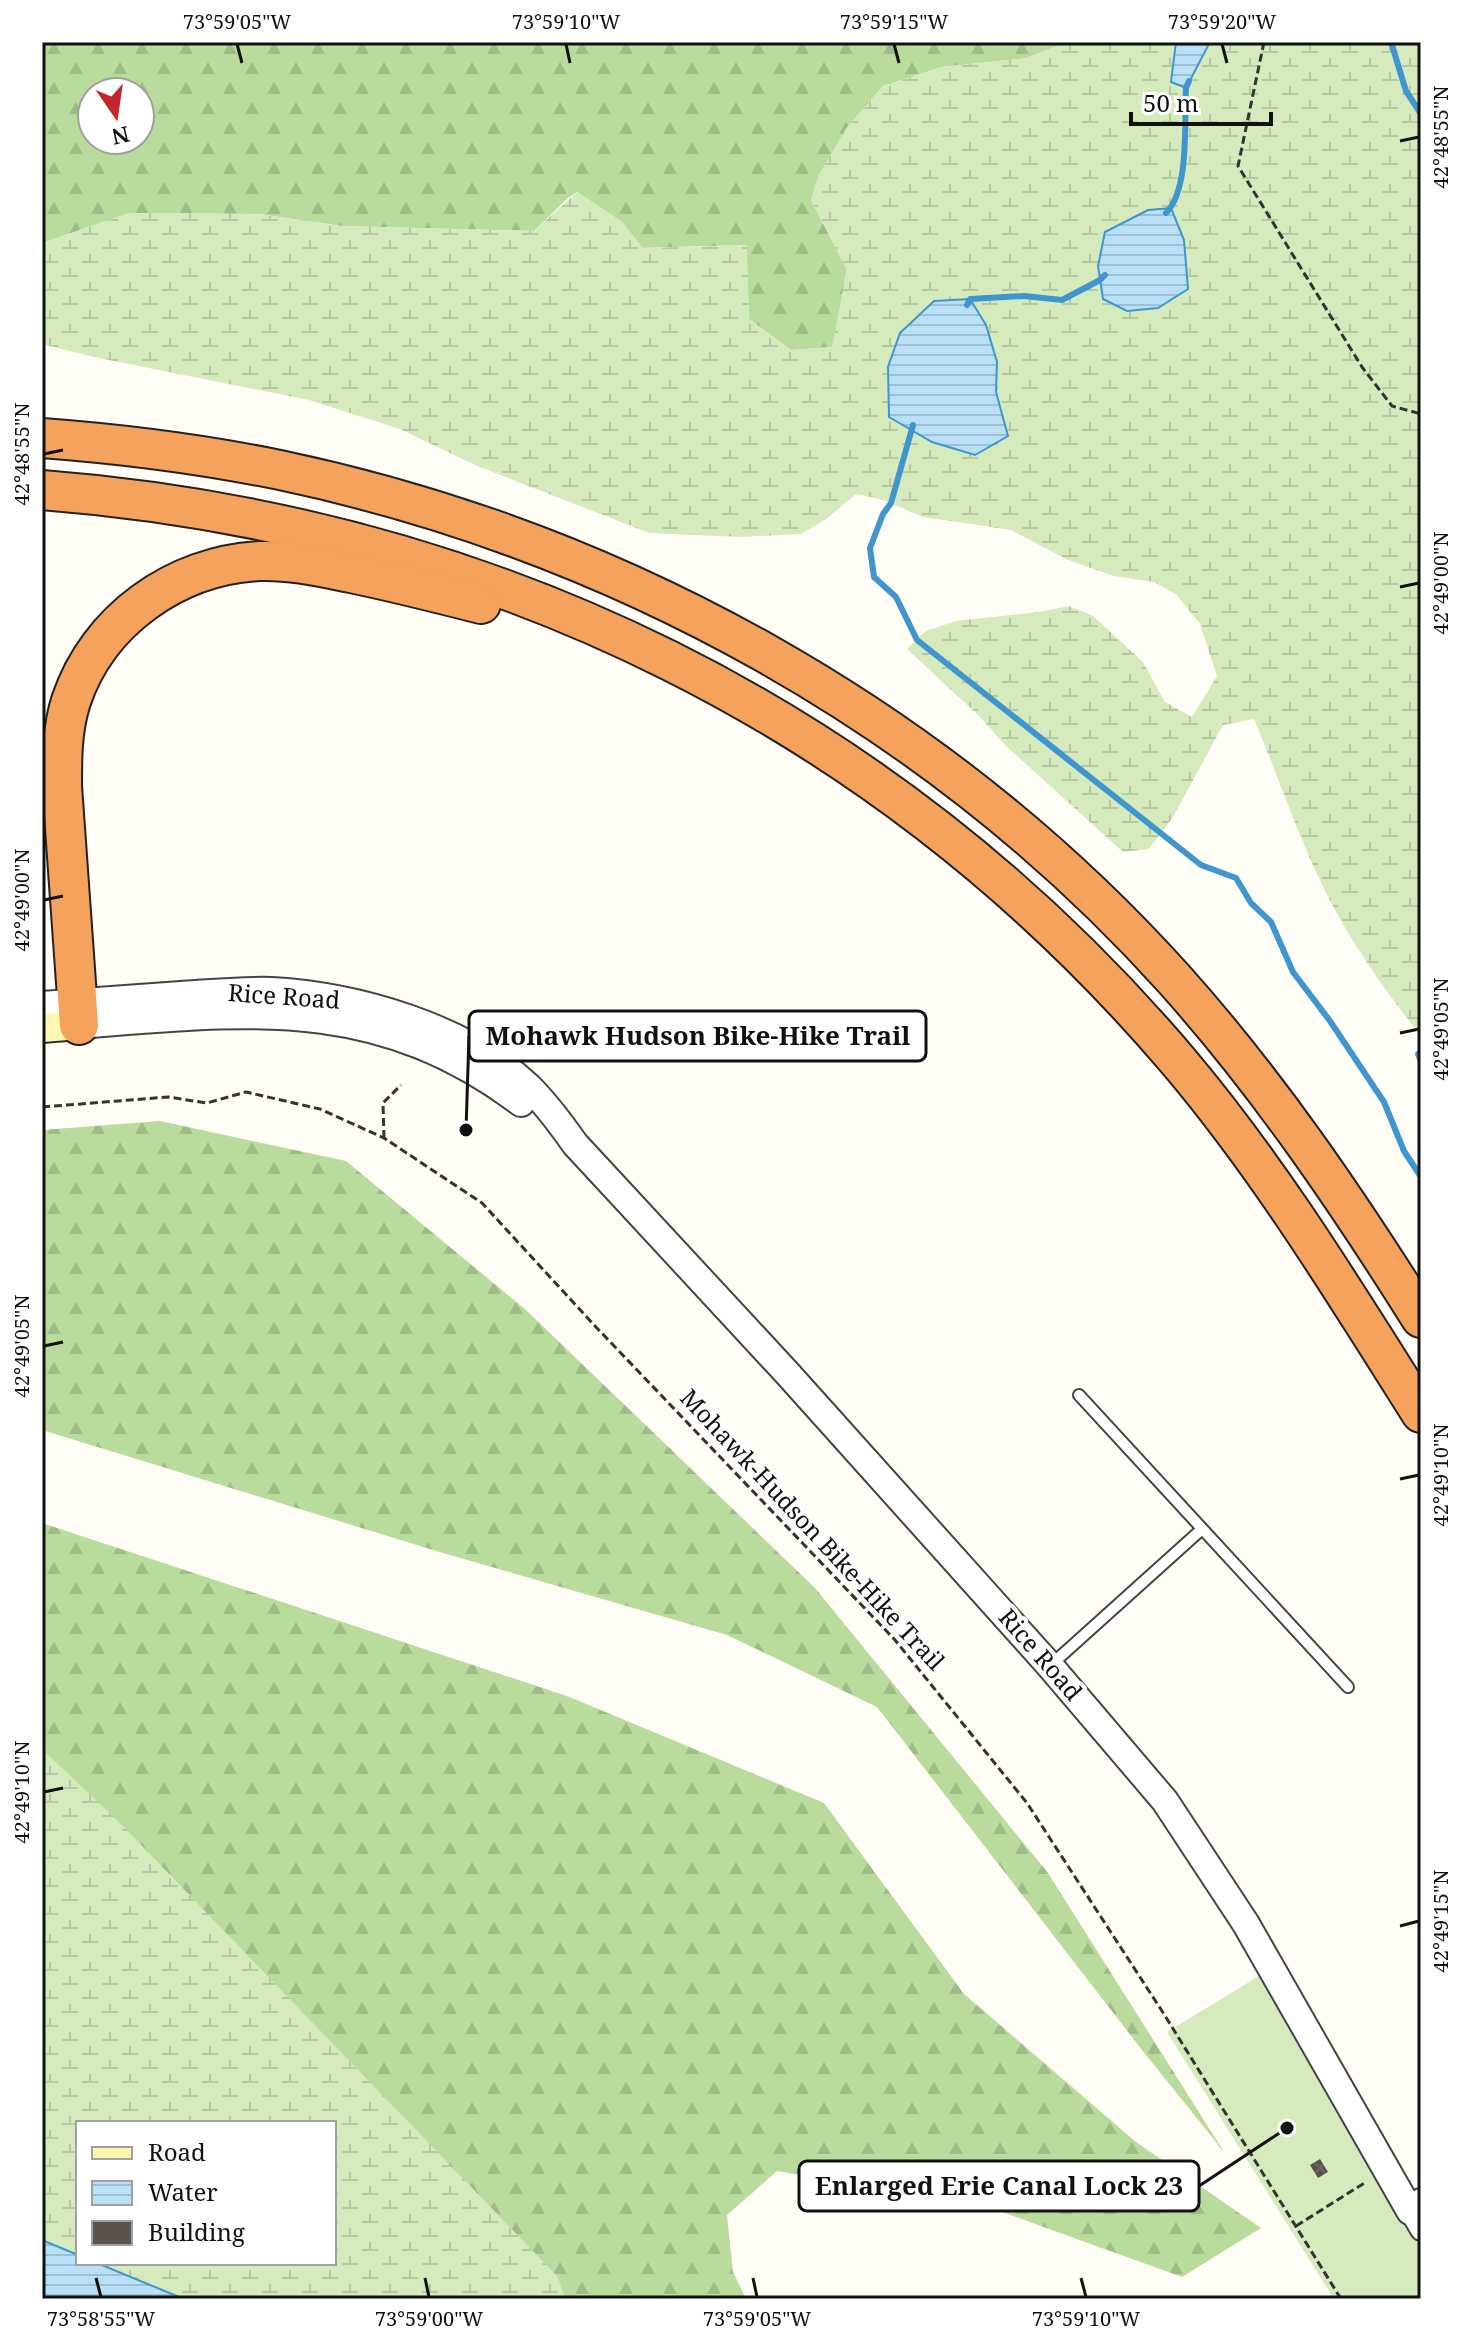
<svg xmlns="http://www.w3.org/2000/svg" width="1463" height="2341" font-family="'Noto Serif',serif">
  <defs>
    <pattern id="forest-firs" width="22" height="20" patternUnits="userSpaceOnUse" patternTransform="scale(2)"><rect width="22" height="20" fill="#b9dc9c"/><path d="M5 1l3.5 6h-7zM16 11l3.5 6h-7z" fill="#9ebc85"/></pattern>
    <pattern id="wetland-marsh" width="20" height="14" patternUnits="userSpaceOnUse" patternTransform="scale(2)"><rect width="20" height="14" fill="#d5ebbd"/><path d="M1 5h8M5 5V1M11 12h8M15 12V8" fill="none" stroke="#b6c8a1"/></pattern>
    <pattern id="water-rules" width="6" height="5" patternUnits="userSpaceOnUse" patternTransform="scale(2)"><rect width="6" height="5" fill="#b9e0f7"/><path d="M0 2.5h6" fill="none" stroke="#9ebfd3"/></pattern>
    <pattern id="building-cross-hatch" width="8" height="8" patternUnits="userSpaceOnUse" patternTransform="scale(2)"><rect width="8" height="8" fill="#5a524d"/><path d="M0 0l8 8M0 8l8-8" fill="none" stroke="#6d6662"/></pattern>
  </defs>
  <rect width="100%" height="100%" fill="#fffdf5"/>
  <path fill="#d5ebbd" d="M1264 1973 1421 2249V2299H1334L1167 2032Z"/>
  <g fill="url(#forest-firs)" fill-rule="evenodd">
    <path d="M42 42H1068L1027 58 942 67 883 86 846 129 811 200 847 269 833 347 791 350 749 319 746 245 642 248 622 222 577 192 568 198 534 231 341 226 259 214 130 213 42 243ZM92 92H140V140H92Z"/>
    <path d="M160 1121 346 1161 526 1310 815 1588 1048 1873 1224 2152 1142 2050 877 1707 727 1635 443 1553 42 1430V1130Z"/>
    <path d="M42 1523 567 1696 824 1803 964 1994 1136 2142 1261 2228 1182 2277 983 2205 777 2171 727 2215 733 2272 746 2299H184L97 2263H334V2123H78V2255L42 2240Z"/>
  </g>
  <g fill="url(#wetland-marsh)" fill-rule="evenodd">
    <path d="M1068 42H1176L1175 56 1205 49 1210 42H1421V1036C1390 997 1359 954 1335 910 1302 849 1281 783 1254 719L1223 725 1173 817 1149 849 1123 852 1006 746 979 716 907 649 926 631 956 621 1040 612 1069 606 1093 616 1143 662 1165 702 1192 717 1217 676 1200 624 1176 594 1154 582 1114 576 1068 560 1011 530 923 517 883 500 856 494 825 520 801 534 739 537 649 533 475 465 400 429 309 400 94 357 42 344V243L130 213 259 214 341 226 534 231 577 192 622 222 643 248 747 245 749 319 791 350 832 347 847 270 811 200 818 176 846 129 883 86 942 67 1027 58ZM1184 240 1103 300 1098 266ZM986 325 997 362 996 392 1007 436 932 442 889 417Z"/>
    <path d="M42 1749 119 1822 557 2276 566 2299H184L97 2263H334V2123H78V2255L42 2240Z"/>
  </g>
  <g fill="url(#water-rules)" stroke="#3f96cf" stroke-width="2">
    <path d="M1176 42H1210L1186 88 1171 82Z"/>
    <path d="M1171 208 1184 240 1188 289 1158 308 1127 311 1103 299 1098 266 1105 232 1148 210Z"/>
    <path d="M970 299 986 325 997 362 996 392 1008 436 975 455 932 442 889 417 888 367 900 333 934 301Z"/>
    <path d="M42 2240 78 2255V2263H97L184 2299H42Z"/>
  </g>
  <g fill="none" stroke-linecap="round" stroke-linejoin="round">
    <g stroke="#3f96cf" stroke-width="6">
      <path d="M1391 42 1406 91 1421 114"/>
      <path d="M1166 213C1190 189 1184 121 1186 88L1189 81"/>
      <path d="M967 305 970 299 1024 296 1062 300 1100 280 1105 275"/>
      <path d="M913 425 891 503 883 514 870 548 874 577 896 597 917 640 1201 865 1236 878 1251 903 1271 922 1293 972 1330 1021 1384 1102 1404 1151 1421 1177"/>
      <path d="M1421 1052 1418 1054 1421 1061"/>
    </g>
  </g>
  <path fill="url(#building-cross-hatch)" d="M1320 2159 1328 2172 1318 2178 1310 2165Z"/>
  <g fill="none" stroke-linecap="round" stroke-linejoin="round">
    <g stroke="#444" stroke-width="14">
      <g id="service">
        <path d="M1079 1395 1348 1687"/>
        <path d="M1052 1664 1202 1529"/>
      </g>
    </g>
    <g stroke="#444" stroke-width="24">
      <path id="minor" d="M1410 2211 1421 2230"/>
    </g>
    <g stroke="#444" stroke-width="30">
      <g id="tertiary">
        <path d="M42 1005C88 1002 135 998 181 995 211 993 242 990 272 991 358 996 465 1027 529 1087 546 1104 561 1124 575 1144L788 1374 1050 1666 1165 1801 1246 1924 1410 2211 1421 2202"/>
        <path d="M79 1025C248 1012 376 994 521 1103"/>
      </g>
    </g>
    <g stroke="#333" stroke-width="32">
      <path id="secondary" d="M42 1028 79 1025"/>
    </g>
    <g stroke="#222" stroke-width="42">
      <g id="motorway">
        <path d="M42 438C122 444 201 454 280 470 621 542 940 719 1174 979 1268 1084 1346 1199 1421 1318"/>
        <path d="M42 490C489 525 887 718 1179 1062 1271 1171 1345 1293 1421 1413"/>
        <path d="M79 1025 62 786C62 757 62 729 71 701 98 620 176 565 260 561 290 560 321 567 351 573 394 582 438 593 481 604"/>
      </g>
    </g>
    <g stroke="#333" stroke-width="3" stroke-dasharray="8 4" stroke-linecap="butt">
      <path d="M1264 42 1238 166 1362 367 1392 406 1421 414"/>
      <path d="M42 1107 168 1097 207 1103 246 1092 320 1109 384 1138 482 1203 595 1326 895 1640 1027 1803 1162 2011 1341 2299"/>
      <path d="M384 1138 383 1103 401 1085"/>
      <path d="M1296 2226 1366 2182"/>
    </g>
    <use href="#service" stroke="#fff" stroke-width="10"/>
    <use href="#minor" stroke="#fff" stroke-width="20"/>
    <use href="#tertiary" stroke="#fff" stroke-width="26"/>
    <use href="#secondary" stroke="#fff6b0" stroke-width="28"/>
    <use href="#motorway" stroke="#f5a25d" stroke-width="38"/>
  </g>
  <path fill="none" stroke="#111" stroke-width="3" d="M237 44 242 63M566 44 570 63M894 44 899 63M1222 44 1227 63M1400 141 1419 137M44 454 63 450M1400 587 1419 583M44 900 63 896M1400 1033 1419 1029M44 1346 63 1342M1400 1479 1419 1475M44 1792 63 1788M1400 1926 1419 1921M96 2278 101 2297M425 2278 429 2297M753 2278 757 2297M1081 2278 1086 2297"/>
  <g text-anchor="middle" stroke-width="8" stroke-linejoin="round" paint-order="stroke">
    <g font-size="24" fill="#111" stroke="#fff">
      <text transform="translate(284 997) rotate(4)" y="8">Rice Road</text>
      <text transform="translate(812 1530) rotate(47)" y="8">Mohawk-Hudson Bike-Hike Trail</text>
      <text transform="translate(1040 1655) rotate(49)" y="8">Rice Road</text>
    </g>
  </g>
  <path fill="none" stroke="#111" stroke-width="3" d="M466 1130L469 1036M1287 2128L1199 2186"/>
  <g fill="#111" stroke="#fff" stroke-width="3">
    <circle cx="466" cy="1130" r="8"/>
    <circle cx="1287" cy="2128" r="8"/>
  </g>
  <g fill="#fff" stroke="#111" stroke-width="3">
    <rect x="469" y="1011" width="457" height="50" rx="8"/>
    <rect x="799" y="2161" width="400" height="50" rx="8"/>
  </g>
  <g font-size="26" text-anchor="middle" font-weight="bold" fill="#111">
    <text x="698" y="1045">Mohawk Hudson Bike-Hike Trail</text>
    <text x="999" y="2195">Enlarged Erie Canal Lock 23</text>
  </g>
  <rect width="1463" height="2341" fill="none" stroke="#ffffff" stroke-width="88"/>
  <rect x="76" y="2121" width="260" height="144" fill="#ffffff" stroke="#a0a0a0" stroke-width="2"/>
  <rect x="92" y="2147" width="40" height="12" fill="#fff6b0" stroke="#a0a0a0" stroke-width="2"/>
  <text x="148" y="2161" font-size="24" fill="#111111">Road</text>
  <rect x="92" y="2181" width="40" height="24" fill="url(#water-rules)" stroke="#a0a0a0" stroke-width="2"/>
  <text x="148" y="2201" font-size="24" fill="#111111">Water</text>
  <rect x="92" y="2221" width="40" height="24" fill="#5a524d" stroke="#a0a0a0" stroke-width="2"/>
  <text x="148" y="2241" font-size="24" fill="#111111">Building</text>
  <g transform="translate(116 116) rotate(167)"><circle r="38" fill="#ffffff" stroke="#a0a0a0" stroke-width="2"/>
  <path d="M0-6L14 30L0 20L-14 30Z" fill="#c4262e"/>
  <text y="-12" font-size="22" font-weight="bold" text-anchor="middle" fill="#111111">N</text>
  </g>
  <path d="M1131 112v12h140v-12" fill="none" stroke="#111111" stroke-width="4"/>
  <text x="1143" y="112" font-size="24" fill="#111111" stroke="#ffffff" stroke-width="6" paint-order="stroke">50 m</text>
  <rect x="44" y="44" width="1375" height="2253" fill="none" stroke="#111" stroke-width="3"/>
  <g font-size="20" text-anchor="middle" fill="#111">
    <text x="237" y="29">73°59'05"W</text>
    <text x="566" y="29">73°59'10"W</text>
    <text x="894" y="29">73°59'15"W</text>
    <text x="1222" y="29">73°59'20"W</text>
    <text transform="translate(1441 137) rotate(-90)" y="7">42°48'55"N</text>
    <text transform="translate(22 454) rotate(-90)" y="7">42°48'55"N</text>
    <text transform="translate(1441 583) rotate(-90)" y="7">42°49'00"N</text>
    <text transform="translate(22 900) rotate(-90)" y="7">42°49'00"N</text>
    <text transform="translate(1441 1029) rotate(-90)" y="7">42°49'05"N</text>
    <text transform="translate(22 1346) rotate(-90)" y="7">42°49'05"N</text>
    <text transform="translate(1441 1475) rotate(-90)" y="7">42°49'10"N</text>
    <text transform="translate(22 1792) rotate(-90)" y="7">42°49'10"N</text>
    <text transform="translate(1441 1921) rotate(-90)" y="7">42°49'15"N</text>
    <text x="101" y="2326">73°58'55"W</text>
    <text x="429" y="2326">73°59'00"W</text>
    <text x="757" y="2326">73°59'05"W</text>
    <text x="1086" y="2326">73°59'10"W</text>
  </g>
</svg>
